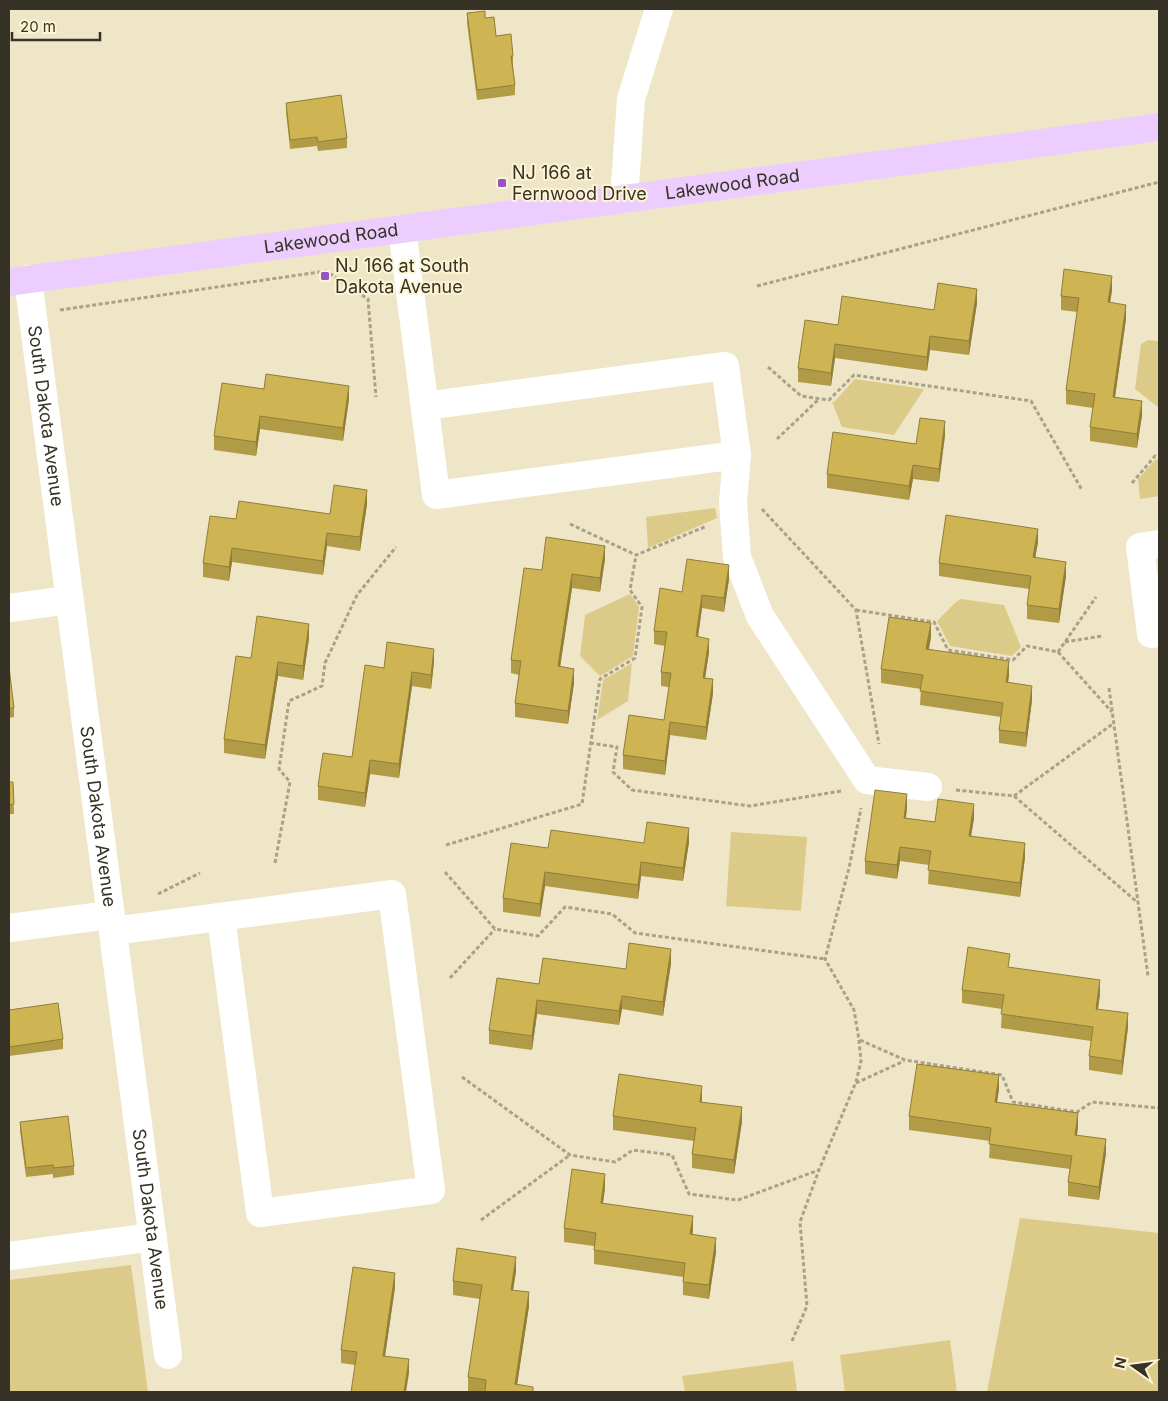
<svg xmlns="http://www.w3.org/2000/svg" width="1168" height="1401" font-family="Inter,sans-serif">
  <rect width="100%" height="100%" fill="#efe6c7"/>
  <g fill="#dcca89">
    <path d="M1148 340 1159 341V408L1135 389 1141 344Z"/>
    <path d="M855 379 924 389 894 435 842 427 832 402H834Z"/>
    <path d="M1156 459 1159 460V496L1140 499 1138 479Z"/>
    <path d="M715 508 717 518 648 548 646 517Z"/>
    <path d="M630 594 639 607 633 656 600 676 580 656 585 615Z"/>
    <path d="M961 599 1004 605 1021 647 1012 656 950 646 937 621 956 602Z"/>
    <path d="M632 663 628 701 597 720 603 680Z"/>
    <path d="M731 832 807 837 801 911 726 906Z"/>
    <path d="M1020 1218 1159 1233V1392H987Z"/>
    <path d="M131 1265 148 1392H9V1280Z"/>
    <path d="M950 1340 957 1392H845L840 1355Z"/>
    <path d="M793 1361 797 1392H685L682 1376Z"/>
  </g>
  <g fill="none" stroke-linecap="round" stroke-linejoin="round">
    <g stroke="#a9a28a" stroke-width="3" stroke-dasharray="4 2.5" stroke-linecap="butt">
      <path d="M757 286 1159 182"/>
      <path d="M60 310 326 271 368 299 376 397"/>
      <path d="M768 367 801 396 829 400 854 375 1031 401 1082 490"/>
      <path d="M777 439 819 399"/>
      <path d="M1132 483 1155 456 1159 457"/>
      <path d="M762 509 856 610 879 744"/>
      <path d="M570 524 636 555 707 526"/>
      <path d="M856 610 934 622 948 650 1013 660 1027 646 1058 652 1112 712"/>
      <path d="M1065 642 1102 636"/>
      <path d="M1058 652 1096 597"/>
      <path d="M1109 688 1148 976"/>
      <path d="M590 743 617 747 613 772 632 790 750 806 841 791"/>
      <path d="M956 790 1014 796 1137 902"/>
      <path d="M1014 796 1114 723"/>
      <path d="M446 845 582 804 600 679 635 658 642 607 630 590 636 555"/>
      <path d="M275 863 290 782 279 769 289 701 322 686 325 663 357 595 396 547"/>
      <path d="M445 872 495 929 538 936 565 907 612 914 635 933 825 959"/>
      <path d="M158 894 200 873"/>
      <path d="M450 978 495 929"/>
      <path d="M860 1040 905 1060 1002 1075 1013 1102 1077 1112 1092 1102 1159 1108"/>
      <path d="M462 1077 570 1155 615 1162 633 1150 672 1155 689 1194 738 1200 819 1170"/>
      <path d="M856 1083 904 1061"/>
      <path d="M481 1220 570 1155"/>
      <path d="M792 1341 807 1306 800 1222 819 1170 856 1082 861 1061 859 1040 854 1010 825 959 849 868 861 808"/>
    </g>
    <g stroke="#fff" stroke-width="28">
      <path d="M624 199 631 99 659 9"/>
      <path d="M402 229 436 495 737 455 725 366 425 406"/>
      <path id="s1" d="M28 279 168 1355"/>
      <path d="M737 455 733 502 737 557 760 616 867 780 928 787"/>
      <path d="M1159 544 1140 547 1151 634 1159 633"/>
      <path d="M9 608 69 600"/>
      <path d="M9 928 110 915"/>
      <path d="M113 931 392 894 431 1190 260 1213 221 917"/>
      <path d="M9 1256 153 1237"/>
    </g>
    <path stroke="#eccdfe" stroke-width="28" id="s2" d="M9 282 1159 127"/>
  </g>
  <g fill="#b19b47">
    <path d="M467 13 485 18 496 36 513 56V66L515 85V95L477 100 467 23Z"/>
    <path d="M286 103 347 138V148L318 151 317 146 290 149 286 112Z"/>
    <path d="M1112 290 1110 303 1126 319 1115 397 1142 415 1137 448 1090 441V427L1093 408 1066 404V390L1077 312 1061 310V296Z"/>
    <path d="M977 303 969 355 930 350 927 371 835 358 831 386 798 382V368L838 325Z"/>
    <path d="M264 389 349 399 343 441 260 429 256 456 214 450V436Z"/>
    <path d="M945 435 939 482 913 479 909 500 827 488V474L916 444Z"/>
    <path d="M367 504 360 551 327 546 323 575 232 562 229 581 203 577V563L236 519 330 514Z"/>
    <path d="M1038 542 1035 558 1066 576 1059 623 1027 619V605L1029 589 939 576V563Z"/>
    <path d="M605 559 600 592 572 588 560 667 574 683 568 724 515 717V703L519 675 511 673V660L542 570Z"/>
    <path d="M729 579 724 612 702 608 698 637 709 652 705 678 713 693 706 740 670 735 665 775 623 769V755L664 720 669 687 661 686V672L665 646 654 644V631L682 592Z"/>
    <path d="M931 637 929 649 1009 675 1008 683 1032 700 1026 747 999 743V730L1001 717 920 705 921 689 881 683V669Z"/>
    <path d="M309 638 303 680 278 676 265 759 224 753V739L251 658Z"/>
    <path d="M434 662 431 689 412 686 399 778 370 774 365 807 318 800V786L352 757 384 668Z"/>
    <path d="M9 667 14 708V717L9 718Z"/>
    <path d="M9 782H13L14 814H9Z"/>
    <path d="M907 808 906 818 935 822 974 818 971 836 1025 857 1020 897 928 884 929 865 900 861 897 879 865 874V861Z"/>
    <path d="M689 842 683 881 641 876 638 899 545 886 540 917 503 912V898L548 848 644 843Z"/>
    <path d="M671 963 663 1016 622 1009 619 1025 537 1014 532 1050 489 1044V1030L539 984 626 969Z"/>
    <path d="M1010 967 1100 994 1098 1009 1128 1027 1122 1075 1089 1070V1056L1091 1041 1001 1028 1002 1009 962 1003V990Z"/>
    <path d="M9 1010 63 1039V1049L9 1056Z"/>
    <path d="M999 1089 997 1102 1078 1127 1077 1135 1106 1153 1099 1200 1068 1196V1182L1070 1169 989 1158 990 1141 909 1130V1116Z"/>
    <path d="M702 1099 701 1102 742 1121 734 1174 692 1168V1154L694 1141 613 1130V1116Z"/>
    <path d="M20 1122 74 1166V1175L53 1178V1174L26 1177 20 1131Z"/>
    <path d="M605 1188 603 1203 693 1230 692 1235 716 1252 709 1299 683 1295V1277L594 1264V1246L564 1242V1228Z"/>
    <path d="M516 1271 513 1290 529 1306 517 1384 533 1392H475L468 1391V1377L480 1299 453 1295V1281Z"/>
    <path d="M395 1287 385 1356 409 1373 341 1363V1350Z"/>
  </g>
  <g fill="#907e39">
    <path d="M1112 276V290L1108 316V302Z"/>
    <path d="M977 289V303L969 355V341Z"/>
    <path d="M1126 305V319L1113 411V397Z"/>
    <path d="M930 336V350L927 371V357Z"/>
    <path d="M835 344V358L831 386V373Z"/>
    <path d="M349 386V399L343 441V428Z"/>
    <path d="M1142 401V415L1137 448V434Z"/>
    <path d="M260 416V429L256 456V442Z"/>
    <path d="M945 421V435L939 482V469Z"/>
    <path d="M913 465V479L909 500V486Z"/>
    <path d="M367 490V504L360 551V537Z"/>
    <path d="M1038 529V542L1033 571V557Z"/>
    <path d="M327 533V546L323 575V561Z"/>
    <path d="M605 546V559L600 592V578Z"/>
    <path d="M232 548V562L229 581V567Z"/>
    <path d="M1066 562V576L1059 623V609Z"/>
    <path d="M729 565V579L724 612V598Z"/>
    <path d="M572 574V588L558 680V666Z"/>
    <path d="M702 595V608L696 650V636Z"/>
    <path d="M931 623V637L926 663V649Z"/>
    <path d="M309 624V638L303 680V666Z"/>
    <path d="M709 639V652L703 692V678Z"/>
    <path d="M434 649V662L431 689V675Z"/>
    <path d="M1009 661V675L1006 696V682Z"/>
    <path d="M278 662V676L265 759V745Z"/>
    <path d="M574 669V683L568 724V711Z"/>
    <path d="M412 672V686L399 778V764Z"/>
    <path d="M713 679V693L706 740V727Z"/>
    <path d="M1032 686V700L1026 747V733Z"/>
    <path d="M670 722V735L665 775V761Z"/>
    <path d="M370 760V774L365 807V793Z"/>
    <path d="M907 794V808L904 832V818Z"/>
    <path d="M974 804V818L969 849V836Z"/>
    <path d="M689 828V842L683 881V868Z"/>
    <path d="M1025 843V857L1020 897V883Z"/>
    <path d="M900 847V861L897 879V865Z"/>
    <path d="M641 862V876L638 899V885Z"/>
    <path d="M545 872V886L540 917V904Z"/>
    <path d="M671 949V963L663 1016V1002Z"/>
    <path d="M1100 980V994L1096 1023V1009Z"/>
    <path d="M622 996V1009L619 1025V1011Z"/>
    <path d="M537 1000V1014L532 1050V1036Z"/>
    <path d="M1128 1013V1027L1122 1075V1061Z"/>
    <path d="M999 1075V1089L995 1116V1102Z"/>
    <path d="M702 1086V1099L700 1115V1102Z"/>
    <path d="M742 1107V1121L734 1174V1160Z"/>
    <path d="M1078 1113V1127L1075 1148V1135Z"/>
    <path d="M1106 1139V1153L1099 1200V1187Z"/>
    <path d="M605 1174V1188L601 1216V1203Z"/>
    <path d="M693 1216V1230L690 1248V1234Z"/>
    <path d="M716 1238V1252L709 1299V1285Z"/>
    <path d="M516 1257V1271L511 1304V1290Z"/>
    <path d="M395 1273V1287L383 1370V1356Z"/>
    <path d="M529 1292V1306L516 1392 515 1384Z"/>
    <path d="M409 1359V1373L406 1392H404Z"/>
  </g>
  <g fill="#ceb452" stroke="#907e39">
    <path d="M485 11V18L494 17 496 36 511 34 513 56H511L515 85 477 90 467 13Z"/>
    <path d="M341 95 347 138 318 142 317 137 290 140 286 103Z"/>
    <path d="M1064 269 1112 276 1108 302 1126 305 1113 397 1142 401 1137 434 1090 427 1095 394 1066 390 1079 298 1061 296Z"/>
    <path d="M938 283 977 289 969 341 930 336 927 357 835 344 831 373 798 368 805 320 838 325 842 296 934 310Z"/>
    <path d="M266 374 349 386 343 428 260 416 256 442 214 436 222 383 264 389Z"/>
    <path d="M920 418 945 421 939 469 913 465 909 486 827 474 833 432 916 444Z"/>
    <path d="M334 485 367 490 360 537 327 533 323 561 232 548 229 567 203 563 210 516 236 519 239 501 330 514Z"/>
    <path d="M946 515 1038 529 1033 557 1066 562 1059 609 1027 605 1031 576 939 563Z"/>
    <path d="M546 537 605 546 600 578 572 574 558 666 574 669 568 711 515 703 521 661 511 660 524 568 542 570Z"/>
    <path d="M687 559 729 565 724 598 702 595 696 636 709 639 703 678 713 679 706 727 670 722 665 761 623 755 629 715 664 720 671 673 661 672 667 632 654 631 660 588 682 592Z"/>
    <path d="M257 616 309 624 303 666 278 662 265 745 224 739 236 656 251 658Z"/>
    <path d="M889 617 931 623 926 649 1009 661 1006 682 1032 686 1026 733 999 730 1003 703 920 691 923 675 881 669Z"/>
    <path d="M387 642 434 649 431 675 412 672 399 764 370 760 365 793 318 786 323 753 352 757 365 665 384 668Z"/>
    <path d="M9 667 14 708H9Z"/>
    <path d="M9 782H13L14 804 9 805Z"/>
    <path d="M875 790 907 794 904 818 935 822 938 799 974 804 969 836 1025 843 1020 883 928 870 931 851 900 847 897 865 865 861Z"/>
    <path d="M647 822 689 828 683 868 641 862 638 885 545 872 540 904 503 898 511 843 548 848 551 830 644 843Z"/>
    <path d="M629 943 671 949 663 1002 622 996 619 1011 537 1000 532 1036 489 1030 497 978 539 984 543 958 626 969Z"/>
    <path d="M968 947 1010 954 1008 967 1100 980 1096 1009 1128 1013 1122 1061 1089 1056 1093 1027 1001 1014 1004 995 962 990Z"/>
    <path d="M58 1003 63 1039 9 1047V1010Z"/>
    <path d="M917 1064 999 1075 995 1102 1078 1113 1075 1135 1106 1139 1099 1187 1068 1182 1072 1156 989 1144 991 1128 909 1116Z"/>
    <path d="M619 1074 702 1086 700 1102 742 1107 734 1160 692 1154 696 1128 613 1116Z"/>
    <path d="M68 1116 74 1166 53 1168V1165L26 1168 20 1122Z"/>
    <path d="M572 1169 605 1174 601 1203 693 1216 690 1234 716 1238 709 1285 683 1282 685 1263 594 1250 596 1233 564 1228Z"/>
    <path d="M457 1248 516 1257 511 1290 529 1292 515 1384 533 1387V1392H485L486 1380 468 1377 482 1285 453 1281Z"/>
    <path d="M353 1267 395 1273 383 1356 409 1359 404 1392H351L357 1352 341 1350Z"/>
  </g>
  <g fill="#9c51c3" stroke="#fdf4d4" stroke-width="2">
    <rect x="497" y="178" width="10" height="10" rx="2.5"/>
    <rect x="320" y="271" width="10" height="10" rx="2.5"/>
  </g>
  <g text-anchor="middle" stroke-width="4" stroke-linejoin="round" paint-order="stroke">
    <g font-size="18" fill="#363226" stroke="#fdf4d4" text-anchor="start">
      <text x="512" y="179">NJ 166 at<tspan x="512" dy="21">Fernwood Drive</tspan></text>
      <text x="335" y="272">NJ 166 at South<tspan x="335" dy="21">Dakota Avenue</tspan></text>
    </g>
    <g font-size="18" fill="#363226" stroke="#fdf4d4">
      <text dy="6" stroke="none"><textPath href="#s2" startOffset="730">Lakewood Road</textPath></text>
      <text dy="6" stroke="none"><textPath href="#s2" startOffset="325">Lakewood Road</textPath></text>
      <text dy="6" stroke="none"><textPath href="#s1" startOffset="138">South Dakota Avenue</textPath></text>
      <text dy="6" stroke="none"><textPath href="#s1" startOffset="542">South Dakota Avenue</textPath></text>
      <text dy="6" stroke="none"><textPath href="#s1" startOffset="948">South Dakota Avenue</textPath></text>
    </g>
  </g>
  <rect width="1168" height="1401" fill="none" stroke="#363226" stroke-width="20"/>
  <g transform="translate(1133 1366) rotate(284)" stroke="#fdf4d4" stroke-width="4" paint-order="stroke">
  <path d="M0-4L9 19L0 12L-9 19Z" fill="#363226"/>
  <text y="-8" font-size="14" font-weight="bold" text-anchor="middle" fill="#363226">N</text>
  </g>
  <path d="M12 32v8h88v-8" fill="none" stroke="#363226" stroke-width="2.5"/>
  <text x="20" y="32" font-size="15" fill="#363226" stroke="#fdf4d4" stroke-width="4" paint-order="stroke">20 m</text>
</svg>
